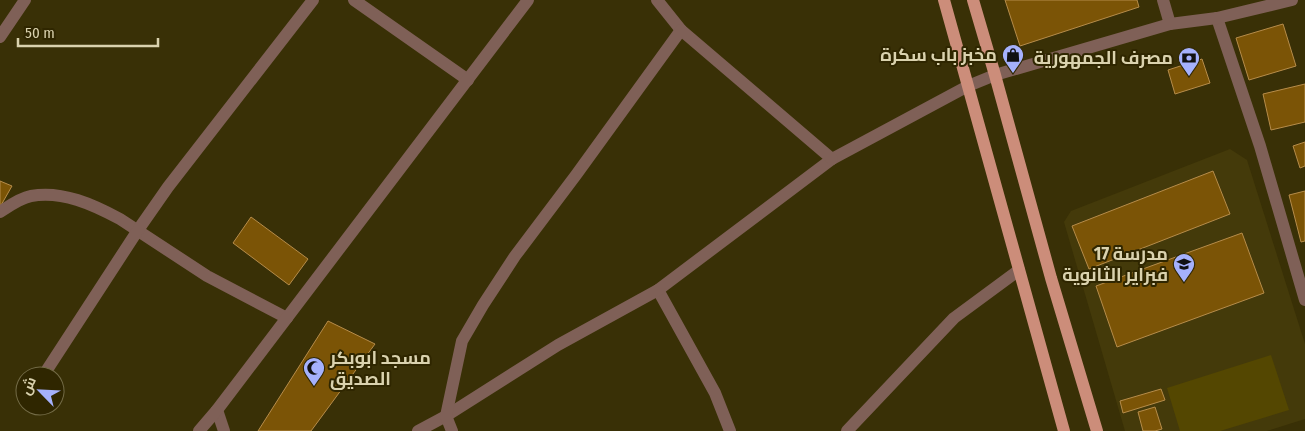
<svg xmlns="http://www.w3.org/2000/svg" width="1305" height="431" font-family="'Fira Sans Condensed',Cairo,sans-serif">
  <rect width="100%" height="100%" fill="#393006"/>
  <path fill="#443a0a" d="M1230 149 1247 160 1305 344V419L1267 431H1125L1064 222 1071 211Z"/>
  <path fill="#544701" d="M1271 355 1289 410 1220 431H1180L1167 388Z"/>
  <g fill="#7b5406" stroke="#b68c4a">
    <path d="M1005 0H1137L1139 7 1020 46Z"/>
    <path d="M1283 24 1296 66 1249 80 1236 38Z"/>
    <path d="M1202 59 1210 83 1175 94 1168 70Z"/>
    <path d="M1305 84V122L1271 130 1263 94Z"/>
    <path d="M1305 142V166L1300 168 1293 146Z"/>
    <path d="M1213 171 1230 214 1089 269 1072 226Z"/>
    <path d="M0 181 12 186 0 207Z"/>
    <path d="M1305 191V241L1301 242 1289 195Z"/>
    <path d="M251 217 308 259 289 285 233 243Z"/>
    <path d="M1242 233 1264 293 1117 347 1096 286Z"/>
    <path d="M328 321 375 344 311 431H258Z"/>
    <path d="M1161 389 1165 400 1123 413 1120 401Z"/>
    <path d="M1155 407 1162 429 1155 431H1143L1138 412Z"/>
  </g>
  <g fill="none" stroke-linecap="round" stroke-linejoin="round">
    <g stroke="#7f6057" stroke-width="12">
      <path d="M354 0 468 80"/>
      <path d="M657 0 681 30"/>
      <path d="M1163 0 1170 24"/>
      <path d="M1217 18 1260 146 1305 300"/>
      <path d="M0 37 25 0"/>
      <path d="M0 212C9 206 20 198 31 196 62 190 94 205 120 219L207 276 287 318"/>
      <path d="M658 290 715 393 730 431"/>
      <path d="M43 376 138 230 168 187 313 0"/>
      <path d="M217 410 224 431"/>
      <path d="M199 431 217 410 528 0"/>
      <path d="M418 431 446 416 558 345 658 290 832 159 968 86 995 75 1170 24 1217 18 1292 0"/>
      <path d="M452 431 446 416 462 341 483 305 515 256 576 175 681 30 832 159"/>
      <path d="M847 431 954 318 1019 270"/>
    </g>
    <g stroke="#cc8d7a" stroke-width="12">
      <path d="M944 0 1064 431"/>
      <path d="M973 0 995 75 1051 278 1097 431"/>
    </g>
  </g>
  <defs>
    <g id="shop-pin" transform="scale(1.125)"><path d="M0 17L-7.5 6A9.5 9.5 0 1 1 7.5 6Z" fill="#a5b1fc" stroke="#2f2600"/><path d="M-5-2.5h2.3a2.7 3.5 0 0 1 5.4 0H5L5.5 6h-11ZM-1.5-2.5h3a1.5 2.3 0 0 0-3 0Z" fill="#111"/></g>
    <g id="bank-pin" transform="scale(1.125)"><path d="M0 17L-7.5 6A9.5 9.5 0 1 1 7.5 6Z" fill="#a5b1fc" stroke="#2f2600"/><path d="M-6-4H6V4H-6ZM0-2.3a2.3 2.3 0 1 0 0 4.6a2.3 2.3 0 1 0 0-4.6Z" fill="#111"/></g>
    <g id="school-pin" transform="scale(1.125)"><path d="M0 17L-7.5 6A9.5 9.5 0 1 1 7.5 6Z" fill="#a5b1fc" stroke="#2f2600"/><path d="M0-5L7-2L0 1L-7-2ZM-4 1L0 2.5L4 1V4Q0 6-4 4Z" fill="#111"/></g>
    <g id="mosque-pin" transform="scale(1.125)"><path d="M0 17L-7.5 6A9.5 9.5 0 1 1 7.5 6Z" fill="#a5b1fc" stroke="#2f2600"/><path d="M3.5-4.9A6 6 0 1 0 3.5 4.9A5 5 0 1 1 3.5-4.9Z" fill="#111"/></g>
  </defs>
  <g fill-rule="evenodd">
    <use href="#shop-pin" x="1013" y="55"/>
    <use href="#bank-pin" x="1189" y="58"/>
    <use href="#school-pin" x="1184" y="264"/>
    <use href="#mosque-pin" x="314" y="368"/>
  </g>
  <g text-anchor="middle" stroke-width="4" stroke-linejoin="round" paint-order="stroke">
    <g font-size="18" font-weight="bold" fill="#dad2ae" stroke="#2f2600" text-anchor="end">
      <text x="997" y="61">مخبز باب سكرة</text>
      <text x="1173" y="64">مصرف الجمهورية</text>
      <text x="1168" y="260">مدرسة 17<tspan x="1168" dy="21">فبراير الثانوية</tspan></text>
      <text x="330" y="364" text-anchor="start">مسجد ابوبكر<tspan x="330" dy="21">الصديق</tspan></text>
    </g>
  </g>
  <g transform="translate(40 391) rotate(294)"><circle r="24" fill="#2f2600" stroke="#736b46"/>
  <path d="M0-4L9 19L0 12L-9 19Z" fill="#a5b1fc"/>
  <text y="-8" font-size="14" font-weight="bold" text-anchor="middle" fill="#dad2ae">ش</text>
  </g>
  <path d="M18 38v8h140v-8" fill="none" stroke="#dad2ae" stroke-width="2.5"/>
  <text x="25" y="38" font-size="15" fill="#dad2ae" stroke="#2f2600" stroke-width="4" paint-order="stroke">50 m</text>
</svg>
